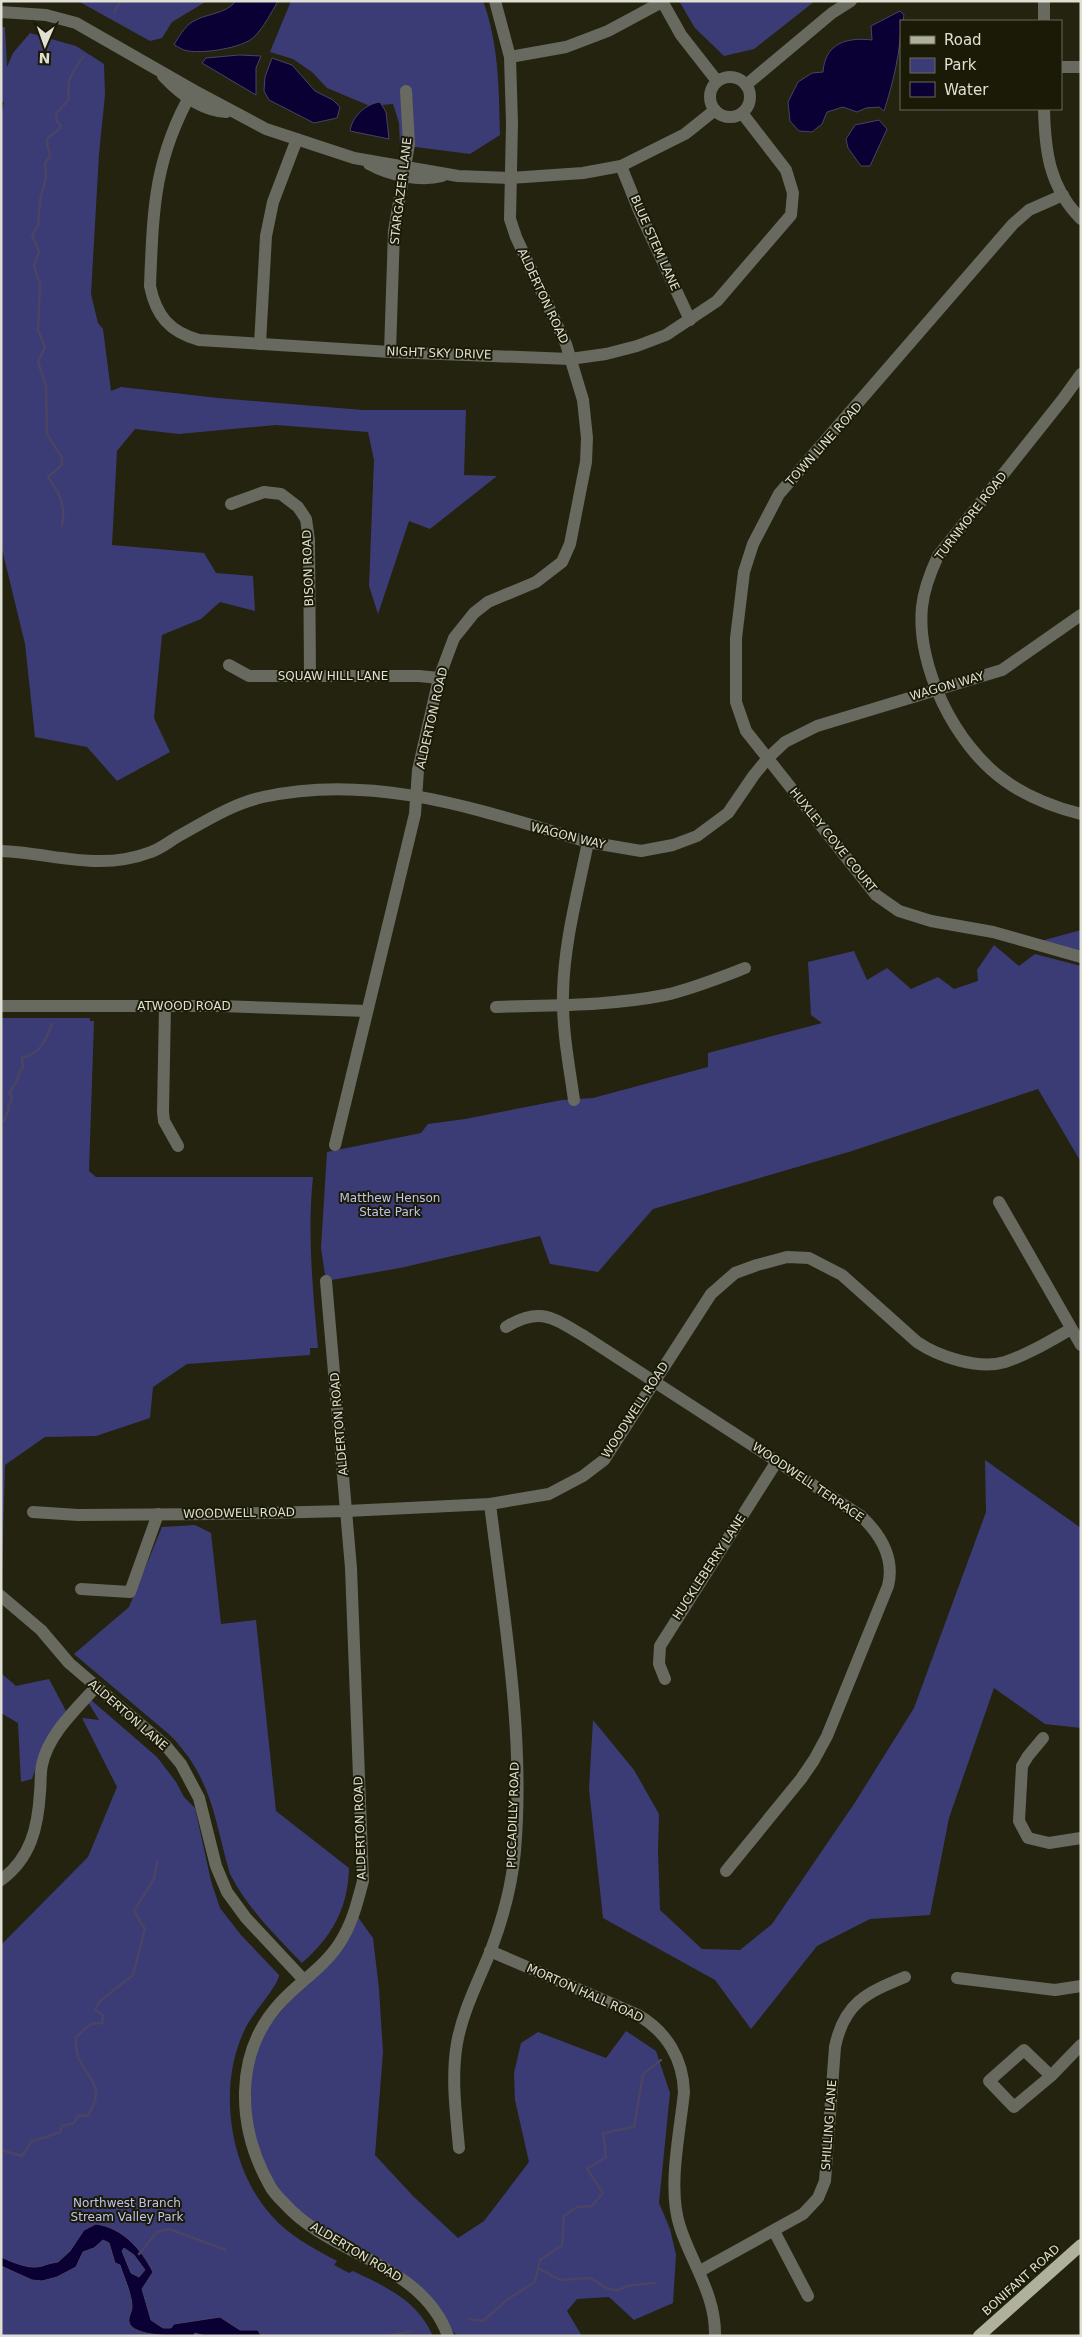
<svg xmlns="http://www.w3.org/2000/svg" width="1082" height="2337" font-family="'DejaVu Sans',sans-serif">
  <rect width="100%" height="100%" fill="#23230f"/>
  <g fill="#3b3c76">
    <path d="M78 1H207L172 22 162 38 150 41Z"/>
    <path d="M291 1H483C499 44 499 90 500 135L470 154 400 145 399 123 393 104 370 106 327 88 312 72 293 59 270 52Z"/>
    <path d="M679 1H815L754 49 724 56 695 28Z"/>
    <path d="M1 27H5L7 67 13 53 30 33 76 46 104 64 105 95 99 154 91 294 98 323 103 329 111 391 121 387 218 398 363 410H466L464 475 497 476 430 529 409 521 378 614 369 586 374 460 368 432 276 425 179 434 135 429 117 451 112 545 204 553 216 573 253 576 255 611 220 602 201 619 162 635 154 718 170 752 117 781 87 747 35 737 25 644 1 545V117L4 102H1Z"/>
    <path d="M1081 930V956L1041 941Z"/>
    <path d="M994 945 1019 966 1035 954 1081 966V1162L1038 1089 852 1151 653 1209 598 1272 550 1264 540 1236 400 1268 326 1281 321 1248 327 1152 421 1133 428 1124 465 1119 562 1100 593 1098 708 1067V1053L822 1023 811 1015 808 962 854 951 867 980 887 968 911 989 938 977 954 989 978 981 977 970Z"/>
    <path d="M1 1018H90V1021H94L89 1171 96 1177H313C307 1233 313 1292 318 1348H310V1355L187 1364 153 1387 150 1418 96 1436 45 1437 5 1465 2 1573Z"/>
    <path d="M985 1460 1081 1528V1728L1045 1724 994 1688 949 1818 930 1915 870 1919 817 1946 751 2029 715 1980 603 1918 589 1789 593 1720 634 1770 659 1814 658 1851 660 1910 702 1949 740 1950 772 1924 854 1804 914 1708 986 1512Z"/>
    <path d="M195 1525 211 1533 221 1624 256 1620 276 1811 349 1868C348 1908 332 1937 302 1963 275 1935 248 1909 230 1874 214 1819 213 1780 171 1736L74 1654 129 1607 162 1527Z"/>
    <path d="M1 1673 16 1686 49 1679 66 1711 44 1743 32 1779 21 1782 18 1723 1 1713Z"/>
    <path d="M91 1700 157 1757 176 1782 184 1797 195 1808 211 1881 220 1908 241 1935 279 1975C279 1985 251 2015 245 2029 217 2086 229 2168 271 2215 289 2236 313 2248 337 2261L334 2265 349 2273 353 2271C386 2287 417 2300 433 2336H1V1945L88 1857 117 1787 82 1718 99 1720 88 1702Z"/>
    <path d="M355 1913 373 1938 379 1989 383 2052 375 2155 413 2196 458 2238 484 2221 529 2162 515 2100 514 2073 521 2043 538 2032 606 2058 626 2031 656 2051 670 2093 659 2203 670 2229 676 2255 673 2303 634 2320 609 2297 577 2299 567 2311 582 2336H457L422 2294 321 2233 271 2188 245 2111 254 2044 320 1964Z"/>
  </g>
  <g fill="#0a0034" stroke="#4a4364" fill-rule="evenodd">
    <path d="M236 1H278C271 13 264 27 254 37 243 48 200 55 184 50 181 49 177 46 174 45 179 36 184 28 192 22 206 13 225 15 236 1Z"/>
    <path d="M900 11 904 15 903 21H901C901 51 893 83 884 111L879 107 866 108 857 112 843 107 827 112 822 124 812 132 799 131 790 121 788 102 798 82 812 73 823 72C825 43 847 37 872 40L871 26Z"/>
    <path d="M239 55 261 56 256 68V95L202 63 206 58Z"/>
    <path d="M272 58 292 65 315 91 333 100 340 107 337 118 314 123 269 100 264 91 265 77Z"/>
    <path d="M380 102 386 112 389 139 350 131C352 117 365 104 380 102Z"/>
    <path d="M879 120 887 129 870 166H861L848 148 846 139 855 125Z"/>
    <path d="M96 2224C123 2228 141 2249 153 2272L142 2289 151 2320 163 2328H171L174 2324 220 2317 240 2330H258L260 2334 268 2336H205L195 2333 193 2336C177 2336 132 2337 129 2322 128 2317 132 2312 132 2307 132 2294 124 2278 120 2265L115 2263 109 2243 103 2240 94 2248 83 2252 76 2267 57 2277 42 2281 32 2280 1 2266V2257C12 2262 30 2270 42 2266 48 2264 51 2263 58 2262L70 2251 84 2230ZM124 2248 134 2255 145 2270 139 2277 131 2273 122 2251Z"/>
  </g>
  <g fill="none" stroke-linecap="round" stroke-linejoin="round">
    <g stroke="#4a4364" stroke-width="2.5">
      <path d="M114 12 121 1"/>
      <path d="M62 526C66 506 60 493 48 477L62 465V458L47 434 46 386 38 362 45 347 38 330 40 284 34 266 39 252 32 235 38 226 40 200 46 177 45 163 50 156C50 151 46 145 47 140 49 134 58 133 61 126L57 122 56 114 69 99C66 79 72 73 83 57"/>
      <path d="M1 1121H4L9 1109 8 1105 11 1102 12 1096 9 1093 17 1081 20 1070 23 1068 22 1058C41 1053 46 1040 52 1024"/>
      <path d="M1 2150 22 2156 31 2142 60 2132 62 2126 74 2123 78 2116 88 2115C106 2086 90 2082 78 2057 76 2051 76 2043 76 2037L91 2024 102 2023 103 2015 95 2010 99 2002 133 1975 145 1929 134 1911 154 1879 157 1862"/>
      <path d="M139 2254 157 2232 169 2229 226 2250"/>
      <path d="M538 2268 560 2280 590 2278 608 2289 617 2290 632 2285 656 2283"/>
      <path d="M469 2319 483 2321 508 2299 535 2282 540 2260 562 2245 564 2216 577 2207 592 2206 603 2193 587 2169 606 2157 603 2133 634 2127 643 2074 661 2060"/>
      <path d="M387 2336 412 2331"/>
    </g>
    <g stroke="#68695f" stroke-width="12">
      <path d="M662 1 681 35 717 81"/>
      <path d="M1 12 46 15 76 23 193 90 266 129 354 158 458 176 510 178 583 173 621 166 685 134 715 110"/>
      <path d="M1044 21V1"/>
      <path d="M510 57 566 47 608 31 662 2"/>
      <path d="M1061 67H1081"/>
      <path d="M163 76C179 93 202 111 226 112"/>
      <circle cx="730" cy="97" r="20"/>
      <path d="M746 85 832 13 851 1"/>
      <path d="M193 90C154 158 153 209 150 286 156 316 170 332 199 340L390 352 570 359 606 354 637 346 666 335 717 301 791 215 793 193 786 170 742 113"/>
      <path d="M1044 109C1045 151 1049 187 1081 219"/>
      <path d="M369 164C389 175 420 182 442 176"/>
      <path d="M621 166 640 213 690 320"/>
      <path d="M1063 195 1029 210 1013 224 779 494 753 544 744 572 736 638V702L746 731 876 895 899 911 931 921 993 932 1081 957"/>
      <path d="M260 344 266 236 273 202 297 139"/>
      <path d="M390 352 394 231 409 144 406 91"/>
      <path d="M1081 374 1063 399 938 556C930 573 924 588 922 607 916 667 956 746 1004 780 1027 797 1053 807 1081 814"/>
      <path d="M231 504 264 492 281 494 298 507 306 519 309 540 310 676"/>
      <path d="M229 665 249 676H419L439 678"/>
      <path d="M1 851C53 853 99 872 151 852 160 849 169 842 177 837 204 822 232 804 263 797 375 772 482 811 588 842L641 851 673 845 697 836 728 813 754 775 768 758 785 742 817 726 1002 670 1081 615"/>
      <path d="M1 1006H221L367 1011"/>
      <path d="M165 1006 163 1112 164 1121 178 1146"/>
      <path d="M496 1007C552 1005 610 1006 665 995 692 989 719 978 745 968"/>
      <path d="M574 1100C569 1065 562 1029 563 993 564 942 578 892 588 842"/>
      <path d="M335 1145 415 814 418 770 439 678 454 638 474 613 488 602 536 582 562 562 570 544 586 462 587 438 583 400 566 344 516 237 510 219 512 123 510 57 495 1"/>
      <path d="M999 1202 1081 1345"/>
      <path d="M326 1281 351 1568 363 1881C357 1904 352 1924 339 1944 324 1967 298 1983 280 2003 233 2054 237 2128 270 2186 273 2192 279 2198 284 2203 331 2256 422 2263 448 2336"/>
      <path d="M506 1327C540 1306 553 1318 584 1336L861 1516C881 1535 895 1558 888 1586L827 1736 814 1760 801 1779 726 1871"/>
      <path d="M33 1512 78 1515 217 1514 347 1511 490 1504 549 1494 583 1476 604 1460 711 1294 735 1273 757 1265 787 1257 809 1258 842 1275 917 1342C939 1357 979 1370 1005 1362 1029 1354 1050 1341 1071 1329"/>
      <path d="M81 1589 130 1592 158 1514"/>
      <path d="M1 1596 41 1630 69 1663 166 1746 181 1764 199 1798 216 1866 227 1892 246 1918 303 1979"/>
      <path d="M665 1679 659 1664 660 1646 777 1461"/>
      <path d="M1043 1738 1028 1756 1022 1766 1019 1821 1028 1838 1049 1843 1081 1838"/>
      <path d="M1 1880C31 1858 38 1827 40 1792 41 1784 40 1774 42 1765 48 1735 76 1709 96 1687"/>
      <path d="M490 1951 638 2015C667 2032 683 2059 684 2092 680 2133 667 2188 680 2227 692 2264 716 2295 715 2336"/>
      <path d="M957 1978 1055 1990 1081 1986"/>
      <path d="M1051 2076 1024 2050 989 2081 1014 2107 1051 2076 1081 2045"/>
      <path d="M459 2148C456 2113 451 2078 457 2043 463 2010 479 1980 491 1950 503 1918 512 1885 515 1851 525 1736 504 1618 490 1504"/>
      <path d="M774 2231 808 2296"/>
      <path d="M700 2271 803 2214 818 2198 825 2181 835 2047C844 2003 866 1993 905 1977"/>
    </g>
    <path stroke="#b0b19c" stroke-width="12" d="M979 2336 1081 2245"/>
  </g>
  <g text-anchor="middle" stroke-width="4" stroke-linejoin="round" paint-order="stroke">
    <g font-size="12" fill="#dfe0d3" stroke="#1a1a06">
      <text transform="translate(401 191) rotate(-83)" y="4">STARGAZER LANE</text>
      <text transform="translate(655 243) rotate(66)" y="4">BLUE STEM LANE</text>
      <text transform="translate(543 296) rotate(65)" y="4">ALDERTON ROAD</text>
      <text transform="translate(439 353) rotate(2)" y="4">NIGHT SKY DRIVE</text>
      <text transform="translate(824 444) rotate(-48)" y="4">TOWN LINE ROAD</text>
      <text transform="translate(971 516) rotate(-52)" y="4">TURNMORE ROAD</text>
      <text transform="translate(308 568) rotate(-92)" y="4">BISON ROAD</text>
      <text x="333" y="680">SQUAW HILL LANE</text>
      <text transform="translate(947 686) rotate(-16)" y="4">WAGON WAY</text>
      <text transform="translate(432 718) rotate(-77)" y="4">ALDERTON ROAD</text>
      <text transform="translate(568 836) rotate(14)" y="4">WAGON WAY</text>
      <text transform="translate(833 840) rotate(51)" y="4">HUXLEY COVE COURT</text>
      <text x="184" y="1010">ATWOOD ROAD</text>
      <text transform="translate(635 1410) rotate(-57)" y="4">WOODWELL ROAD</text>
      <text transform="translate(339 1424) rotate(-95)" y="4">ALDERTON ROAD</text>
      <text transform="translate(808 1482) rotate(34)" y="4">WOODWELL TERRACE</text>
      <text transform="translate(239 1513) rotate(-1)" y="4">WOODWELL ROAD</text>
      <text transform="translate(709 1567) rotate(-57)" y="4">HUCKLEBERRY LANE</text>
      <text transform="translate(128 1715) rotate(41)" y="4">ALDERTON LANE</text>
      <text transform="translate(513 1815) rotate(-88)" y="4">PICCADILLY ROAD</text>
      <text transform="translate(360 1828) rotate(-92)" y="4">ALDERTON ROAD</text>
      <text transform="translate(585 1993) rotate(24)" y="4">MORTON HALL ROAD</text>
      <text transform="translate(829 2125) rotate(-86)" y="4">SHILLING LANE</text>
      <text transform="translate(356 2252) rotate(31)" y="4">ALDERTON ROAD</text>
      <text transform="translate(1021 2280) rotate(-42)" y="4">BONIFANT ROAD</text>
    </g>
    <g font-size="12" fill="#bfc4f0" stroke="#1a1a06">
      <text x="390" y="1202">Matthew Henson<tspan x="390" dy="14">State Park</tspan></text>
      <text x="127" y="2207">Northwest Branch<tspan x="127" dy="14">Stream Valley Park</tspan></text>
    </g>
  </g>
  <rect width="1082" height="2337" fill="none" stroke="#dfe0d3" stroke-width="5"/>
  <rect x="900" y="20" width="162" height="90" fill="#1a1a06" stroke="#696958"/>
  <rect x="910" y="36" width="25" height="8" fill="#b0b19c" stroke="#696958"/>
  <text x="944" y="45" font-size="15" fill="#dfe0d3">Road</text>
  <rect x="910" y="58" width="25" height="15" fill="#3b3c76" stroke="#696958"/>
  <text x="944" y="70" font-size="15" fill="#dfe0d3">Park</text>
  <rect x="910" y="82" width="25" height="15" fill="#0a0034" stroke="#696958"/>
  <text x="944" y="95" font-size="15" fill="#dfe0d3">Water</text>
  <g transform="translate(45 45) rotate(182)" stroke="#1a1a06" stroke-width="4" paint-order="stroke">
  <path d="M0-4L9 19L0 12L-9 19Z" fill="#dfe0d3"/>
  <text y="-8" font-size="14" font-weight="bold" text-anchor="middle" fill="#dfe0d3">N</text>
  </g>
</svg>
